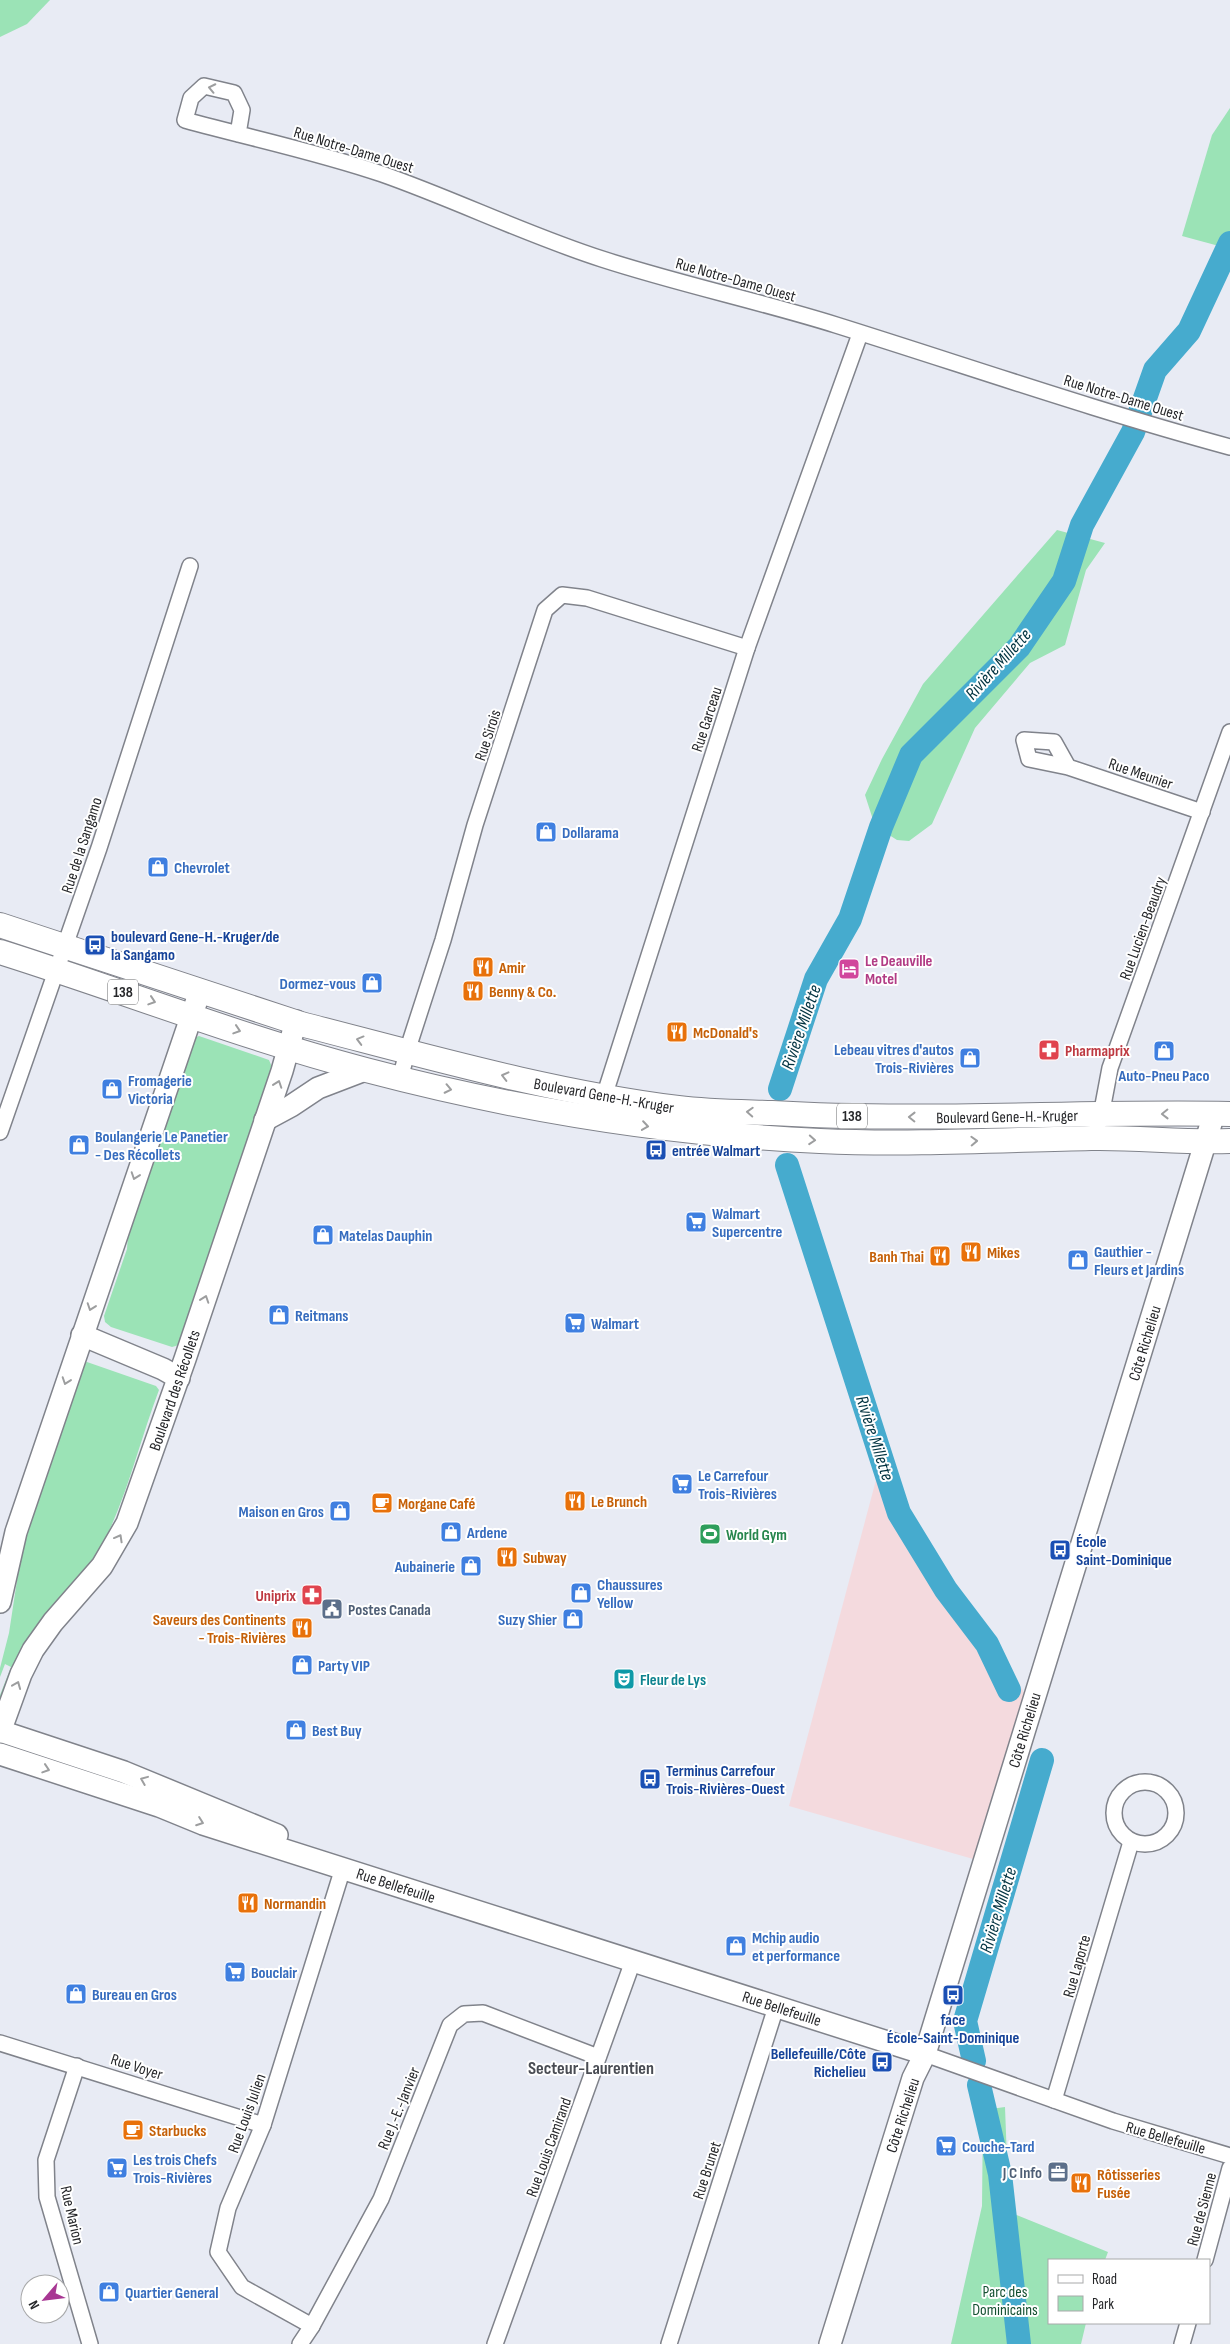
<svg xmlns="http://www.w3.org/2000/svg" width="1230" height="2344" font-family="'Sofia Sans Condensed',sans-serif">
  <rect width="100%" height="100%" fill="#e8ebf4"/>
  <path fill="#f4dade" d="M880 1465 1027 1697 980 1861 789 1806Z"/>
  <g fill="#9be3b6">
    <path d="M0 0H50L27 24 0 37Z"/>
    <path d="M1230 108V249L1182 236 1212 135Z"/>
    <path d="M1057 530 1105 543 1086 570 1065 645 1030 663 975 728 932 824 909 841 897 840 875 826 865 795 882 759 923 684Z"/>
    <path d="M199 1036 269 1060 272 1067H275L179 1345 172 1347 111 1327 105 1322 104 1316 127 1249 129 1220 194 1038Z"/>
    <path d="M87 1362 156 1386 159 1390C138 1445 126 1503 97 1555L0 1704V1695L11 1667 5 1664 0 1677V1668L9 1633 23 1541 84 1363Z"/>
    <path d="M1005 2107 1009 2212 1108 2252 1105 2260H1049V2323H1086L1081 2344H951L982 2206 983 2110Z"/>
  </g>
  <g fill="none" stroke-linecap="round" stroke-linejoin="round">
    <g stroke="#46abce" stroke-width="24">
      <path d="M780 1089 816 979 850 919 881 827 911 755 1019 647 1064 581 1082 525 1133 432 1155 370 1189 331 1230 243"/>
      <path d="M787 1165 899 1513 946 1590 987 1644 1009 1690"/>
      <path d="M974 2061 965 2021 1042 1760"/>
      <path d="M979 2085 1000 2174 1019 2344"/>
    </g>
    <g stroke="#80838b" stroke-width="18">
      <g id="street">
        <path d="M238 134 242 110 234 93 204 86 191 98 185 120C250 138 318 152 382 174 456 200 527 235 602 259 679 284 759 301 836 325 967 366 1097 411 1230 447"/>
        <path d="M1068 767 1054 742 1024 740 1029 759 1068 767 1202 812"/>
        <path d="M400 1078 411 1039 443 940 475 825 545 610 562 595 587 598 747 648"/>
        <path d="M602 1103 747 648 860 334"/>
        <path d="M1100 1121 1110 1068 1230 732"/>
        <path d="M0 1132 99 848 190 566"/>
        <circle cx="1145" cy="1813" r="31"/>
        <path d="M0 2043 263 2125"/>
        <path d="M925 2054 1113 2121 1230 2156"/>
        <path d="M77 2066 46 2160 47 2197 90 2344"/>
        <path d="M1054 2100 1131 1842"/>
        <path d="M1205 2260 1230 2168"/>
        <path d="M312 2326 242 2287 218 2252 228 2208 263 2125 343 1868"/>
        <path d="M300 2344 312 2326 381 2199 450 2025 464 2014 483 2013 598 2057"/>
        <path d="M495 2344 633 1961"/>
        <path d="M669 2344 776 2007"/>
        <path d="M1182 2344 1188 2323"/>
      </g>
    </g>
    <g stroke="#80838b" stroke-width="24">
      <g id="secondary">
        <path d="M265 1120 291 1106 318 1088 365 1070"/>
        <path d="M82 1335 163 1369 179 1378"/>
        <path d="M0 1602 16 1532 200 991"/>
        <path d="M0 1731 124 1772 277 1835"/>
        <path d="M0 1732 21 1674 33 1650 53 1622 102 1566 127 1523 185 1359 282 1071 296 1021"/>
        <path d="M0 1754 159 1806 203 1824 925 2054"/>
        <path d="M830 2344 913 2078 925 2054 1214 1114"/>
      </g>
    </g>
    <g stroke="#80838b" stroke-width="26">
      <g id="primary">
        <path d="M0 925 301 1024C426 1056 550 1092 678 1108 709 1112 741 1112 772 1113 925 1122 1077 1111 1230 1114"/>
        <path d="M0 952C121 990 243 1038 366 1070 514 1109 667 1134 820 1141 910 1145 1001 1140 1091 1138 1138 1137 1184 1143 1230 1141"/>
      </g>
    </g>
    <use href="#street" stroke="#fff" stroke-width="15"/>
    <use href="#secondary" stroke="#fff" stroke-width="21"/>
    <use href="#primary" stroke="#fff" stroke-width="24"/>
  </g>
  <defs><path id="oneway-chevron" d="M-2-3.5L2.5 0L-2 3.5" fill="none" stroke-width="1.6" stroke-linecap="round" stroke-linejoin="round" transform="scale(1.25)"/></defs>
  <g stroke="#9d9e9f">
    <use href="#oneway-chevron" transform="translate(212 88) rotate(-168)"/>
    <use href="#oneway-chevron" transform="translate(152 1001) rotate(18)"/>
    <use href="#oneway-chevron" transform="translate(237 1030) rotate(18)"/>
    <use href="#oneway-chevron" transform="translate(360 1040) rotate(-165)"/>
    <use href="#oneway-chevron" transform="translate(505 1076) rotate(-166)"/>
    <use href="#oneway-chevron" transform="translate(278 1084) rotate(-71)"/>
    <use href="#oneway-chevron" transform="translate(448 1089) rotate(12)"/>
    <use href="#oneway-chevron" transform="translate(750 1112) rotate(-177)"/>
    <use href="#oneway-chevron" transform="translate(1165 1114) rotate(179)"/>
    <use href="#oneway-chevron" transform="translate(912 1117) rotate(-179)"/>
    <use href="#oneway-chevron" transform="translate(645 1126) rotate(8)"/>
    <use href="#oneway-chevron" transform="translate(812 1140) rotate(4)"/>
    <use href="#oneway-chevron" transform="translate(974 1141) rotate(-2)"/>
    <use href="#oneway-chevron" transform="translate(135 1176) rotate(109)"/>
    <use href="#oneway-chevron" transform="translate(205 1299) rotate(-71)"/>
    <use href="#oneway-chevron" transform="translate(91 1307) rotate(109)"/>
    <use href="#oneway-chevron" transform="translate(66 1381) rotate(109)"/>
    <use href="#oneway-chevron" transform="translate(119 1538) rotate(-61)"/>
    <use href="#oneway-chevron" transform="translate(17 1685) rotate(-68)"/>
    <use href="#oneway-chevron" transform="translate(46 1769) rotate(18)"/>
    <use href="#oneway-chevron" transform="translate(144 1780) rotate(-158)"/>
    <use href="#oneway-chevron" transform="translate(200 1822) rotate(20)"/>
  </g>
  <defs>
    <g id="shop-square" transform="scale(1.125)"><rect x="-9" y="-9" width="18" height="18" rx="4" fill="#3f7fe0" stroke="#fff"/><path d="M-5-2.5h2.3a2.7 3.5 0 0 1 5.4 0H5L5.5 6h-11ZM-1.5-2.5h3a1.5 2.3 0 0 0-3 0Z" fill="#fff"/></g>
    <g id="bus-square" transform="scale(1.125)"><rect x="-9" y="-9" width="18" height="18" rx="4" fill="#1a4fb4" stroke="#fff"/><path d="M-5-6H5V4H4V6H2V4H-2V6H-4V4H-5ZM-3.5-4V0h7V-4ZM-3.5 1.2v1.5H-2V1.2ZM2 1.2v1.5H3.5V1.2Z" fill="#fff"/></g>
    <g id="restaurant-square" transform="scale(1.125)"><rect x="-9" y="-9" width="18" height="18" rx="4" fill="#e8710a" stroke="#fff"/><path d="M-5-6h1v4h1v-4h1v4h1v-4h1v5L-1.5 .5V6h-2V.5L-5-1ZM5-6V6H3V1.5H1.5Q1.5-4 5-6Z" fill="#fff"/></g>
    <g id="hotel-square" transform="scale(1.125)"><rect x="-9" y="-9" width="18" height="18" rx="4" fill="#d1479c" stroke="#fff"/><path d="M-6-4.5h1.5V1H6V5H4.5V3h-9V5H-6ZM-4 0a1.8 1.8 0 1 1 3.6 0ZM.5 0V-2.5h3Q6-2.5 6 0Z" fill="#fff"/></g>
    <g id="pharmacy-square" transform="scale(1.125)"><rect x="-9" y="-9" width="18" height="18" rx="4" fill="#e0444e" stroke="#fff"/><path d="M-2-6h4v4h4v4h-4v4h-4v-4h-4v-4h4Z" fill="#fff"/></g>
    <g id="supermarket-square" transform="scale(1.125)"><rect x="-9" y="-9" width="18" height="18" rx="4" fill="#3f7fe0" stroke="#fff"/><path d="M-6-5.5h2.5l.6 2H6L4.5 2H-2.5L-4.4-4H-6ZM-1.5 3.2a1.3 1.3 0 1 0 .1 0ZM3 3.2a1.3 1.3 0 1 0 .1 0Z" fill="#fff"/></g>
    <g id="cafe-square" transform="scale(1.125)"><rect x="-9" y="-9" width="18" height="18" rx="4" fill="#e8710a" stroke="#fff"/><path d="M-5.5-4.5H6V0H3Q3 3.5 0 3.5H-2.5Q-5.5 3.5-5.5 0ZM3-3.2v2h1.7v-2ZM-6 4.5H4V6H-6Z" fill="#fff"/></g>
    <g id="stadium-square" transform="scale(1.125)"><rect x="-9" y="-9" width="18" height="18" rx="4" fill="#2e9e5b" stroke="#fff"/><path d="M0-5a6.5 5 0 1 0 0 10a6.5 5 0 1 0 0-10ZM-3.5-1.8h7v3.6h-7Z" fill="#fff"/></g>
    <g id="civic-square" transform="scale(1.125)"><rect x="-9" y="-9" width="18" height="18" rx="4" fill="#5c6f8a" stroke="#fff"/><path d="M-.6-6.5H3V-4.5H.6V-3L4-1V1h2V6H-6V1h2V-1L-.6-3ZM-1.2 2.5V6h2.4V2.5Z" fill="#fff"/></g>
    <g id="theatre-square" transform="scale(1.125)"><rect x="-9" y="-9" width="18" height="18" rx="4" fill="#0f9aa8" stroke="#fff"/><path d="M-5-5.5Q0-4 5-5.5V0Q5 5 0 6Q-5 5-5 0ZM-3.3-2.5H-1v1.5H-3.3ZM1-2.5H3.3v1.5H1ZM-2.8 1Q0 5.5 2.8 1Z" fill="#fff"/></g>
    <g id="office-square" transform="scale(1.125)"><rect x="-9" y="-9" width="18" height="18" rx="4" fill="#5c6f8a" stroke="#fff"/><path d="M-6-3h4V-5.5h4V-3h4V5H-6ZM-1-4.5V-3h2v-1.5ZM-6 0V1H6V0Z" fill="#fff"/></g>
  </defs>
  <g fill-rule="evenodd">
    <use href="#shop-square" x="546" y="832"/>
    <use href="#shop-square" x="158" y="867"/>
    <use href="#bus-square" x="95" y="945"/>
    <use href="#restaurant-square" x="483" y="967"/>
    <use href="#hotel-square" x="849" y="969"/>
    <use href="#shop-square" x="372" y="983"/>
    <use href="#restaurant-square" x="473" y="991"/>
    <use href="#restaurant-square" x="677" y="1032"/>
    <use href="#pharmacy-square" x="1049" y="1050"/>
    <use href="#shop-square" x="1164" y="1051"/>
    <use href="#shop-square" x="970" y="1058"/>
    <use href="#shop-square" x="112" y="1089"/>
    <use href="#shop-square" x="79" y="1145"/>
    <use href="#bus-square" x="656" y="1150"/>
    <use href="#supermarket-square" x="696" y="1222"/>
    <use href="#shop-square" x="323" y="1235"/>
    <use href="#restaurant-square" x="971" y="1252"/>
    <use href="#restaurant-square" x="940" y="1256"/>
    <use href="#shop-square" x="1078" y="1260"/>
    <use href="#shop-square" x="279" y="1315"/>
    <use href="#supermarket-square" x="575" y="1323"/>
    <use href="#supermarket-square" x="682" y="1484"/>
    <use href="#restaurant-square" x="575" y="1501"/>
    <use href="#cafe-square" x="382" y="1503"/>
    <use href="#shop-square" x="340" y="1511"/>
    <use href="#shop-square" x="451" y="1532"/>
    <use href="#stadium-square" x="710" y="1534"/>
    <use href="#bus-square" x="1060" y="1550"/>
    <use href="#restaurant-square" x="507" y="1557"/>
    <use href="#shop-square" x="471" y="1566"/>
    <use href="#shop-square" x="581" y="1593"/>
    <use href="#pharmacy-square" x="312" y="1595"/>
    <use href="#civic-square" x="332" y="1609"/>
    <use href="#shop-square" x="573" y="1619"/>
    <use href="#restaurant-square" x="302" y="1628"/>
    <use href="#shop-square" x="302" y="1665"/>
    <use href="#theatre-square" x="624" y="1679"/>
    <use href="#shop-square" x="296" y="1730"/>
    <use href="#bus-square" x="650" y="1779"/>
    <use href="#restaurant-square" x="248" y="1903"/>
    <use href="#shop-square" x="736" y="1946"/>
    <use href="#supermarket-square" x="235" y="1972"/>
    <use href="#shop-square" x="76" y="1994"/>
    <use href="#bus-square" x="953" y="1995"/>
    <use href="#bus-square" x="882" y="2062"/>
    <use href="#cafe-square" x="133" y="2130"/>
    <use href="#supermarket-square" x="946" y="2146"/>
    <use href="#supermarket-square" x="117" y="2168"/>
    <use href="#office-square" x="1058" y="2172"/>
    <use href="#restaurant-square" x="1081" y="2183"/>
    <use href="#shop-square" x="109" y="2292"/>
  </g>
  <g text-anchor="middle" stroke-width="4" stroke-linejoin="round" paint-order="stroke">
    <g fill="#fff" stroke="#67686a" stroke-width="1">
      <rect x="108" y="979.5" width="30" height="25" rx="4"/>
      <rect x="837" y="1103.5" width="30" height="25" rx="4"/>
    </g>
    <g font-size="15" font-weight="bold" fill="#26272a">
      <text x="123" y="997">138</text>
      <text x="852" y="1121">138</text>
    </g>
    <g font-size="16" fill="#26272a" stroke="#fff">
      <text transform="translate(354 149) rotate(17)" y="6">Rue Notre-Dame Ouest</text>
      <text transform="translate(736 279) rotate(16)" y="6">Rue Notre-Dame Ouest</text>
      <text transform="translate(1124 397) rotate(17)" y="6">Rue Notre-Dame Ouest</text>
      <text transform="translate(706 719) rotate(-72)" y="6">Rue Garceau</text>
      <text transform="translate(487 735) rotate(-72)" y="6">Rue Sirois</text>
      <text transform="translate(1141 773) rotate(19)" y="6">Rue Meunier</text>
      <text transform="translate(81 845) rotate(-72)" y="6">Rue de la Sangamo</text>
      <text transform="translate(1142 928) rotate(-70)" y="6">Rue Lucien-Beaudry</text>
      <text transform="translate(604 1095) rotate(10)" y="6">Boulevard Gene-H.-Kruger</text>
      <text transform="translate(1007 1116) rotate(-1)" y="6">Boulevard Gene-H.-Kruger</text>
      <text transform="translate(1144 1343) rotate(-73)" y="6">Côte Richelieu</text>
      <text transform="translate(174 1390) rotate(-71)" y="6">Boulevard des Récollets</text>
      <text transform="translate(1024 1730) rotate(-73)" y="6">Côte Richelieu</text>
      <text transform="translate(396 1885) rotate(18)" y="6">Rue Bellefeuille</text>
      <text transform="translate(1076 1966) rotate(-74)" y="6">Rue Laporte</text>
      <text transform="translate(782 2008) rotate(18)" y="6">Rue Bellefeuille</text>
      <text transform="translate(137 2066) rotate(18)" y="6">Rue Voyer</text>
      <text transform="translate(398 2108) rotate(-68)" y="6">Rue J.-E.-Janvier</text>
      <text transform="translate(246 2113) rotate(-70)" y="6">Rue Louis Julien</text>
      <text transform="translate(902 2115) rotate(-72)" y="6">Côte Richelieu</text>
      <text transform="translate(1166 2137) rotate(16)" y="6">Rue Bellefeuille</text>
      <text transform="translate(548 2147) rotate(-70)" y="6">Rue Louis Camirand</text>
      <text transform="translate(706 2170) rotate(-72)" y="6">Rue Brunet</text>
      <text transform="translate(1201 2209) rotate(-75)" y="6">Rue de Sienne</text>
      <text transform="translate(73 2215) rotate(77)" y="6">Rue Marion</text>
    </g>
    <g font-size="16" font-weight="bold" fill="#366cbe" stroke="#fff" text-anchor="start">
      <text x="562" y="838">Dollarama</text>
      <text x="174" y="873">Chevrolet</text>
      <text x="356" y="989" text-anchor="end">Dormez-vous</text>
      <text x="954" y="1055" text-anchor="end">Lebeau vitres d'autos<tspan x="954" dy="18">Trois-Rivières</tspan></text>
      <text x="1164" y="1081" text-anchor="middle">Auto-Pneu Paco</text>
      <text x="128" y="1086">Fromagerie<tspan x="128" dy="18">Victoria</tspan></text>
      <text x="95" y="1142">Boulangerie Le Panetier<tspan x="95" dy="18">- Des Récollets</tspan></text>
      <text x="712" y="1219">Walmart<tspan x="712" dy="18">Supercentre</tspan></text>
      <text x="339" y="1241">Matelas Dauphin</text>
      <text x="1094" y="1257">Gauthier -<tspan x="1094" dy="18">Fleurs et Jardins</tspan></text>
      <text x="295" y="1321">Reitmans</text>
      <text x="591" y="1329">Walmart</text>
      <text x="698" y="1481">Le Carrefour<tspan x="698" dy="18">Trois-Rivières</tspan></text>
      <text x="324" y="1517" text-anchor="end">Maison en Gros</text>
      <text x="467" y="1538">Ardene</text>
      <text x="455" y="1572" text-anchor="end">Aubainerie</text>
      <text x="597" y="1590">Chaussures<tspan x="597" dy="18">Yellow</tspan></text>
      <text x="557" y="1625" text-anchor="end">Suzy Shier</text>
      <text x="318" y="1671">Party VIP</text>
      <text x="312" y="1736">Best Buy</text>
      <text x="752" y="1943">Mchip audio<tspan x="752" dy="18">et performance</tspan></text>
      <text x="251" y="1978">Bouclair</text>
      <text x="92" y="2000">Bureau en Gros</text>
      <text x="962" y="2152">Couche-Tard</text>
      <text x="133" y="2165">Les trois Chefs<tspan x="133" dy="18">Trois-Rivières</tspan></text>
      <text x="125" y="2298">Quartier General</text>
    </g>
    <g font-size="16" font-weight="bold" fill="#164399" stroke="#fff" text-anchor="start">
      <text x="111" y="942">boulevard Gene-H.-Kruger/de<tspan x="111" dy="18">la Sangamo</tspan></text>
      <text x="672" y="1156">entrée Walmart</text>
      <text x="1076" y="1547">École<tspan x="1076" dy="18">Saint-Dominique</tspan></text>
      <text x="666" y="1776">Terminus Carrefour<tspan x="666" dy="18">Trois-Rivières-Ouest</tspan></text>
      <text x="953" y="2025" text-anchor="middle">face<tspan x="953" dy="18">École-Saint-Dominique</tspan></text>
      <text x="866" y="2059" text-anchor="end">Bellefeuille/Côte<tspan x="866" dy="18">Richelieu</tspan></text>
    </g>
    <g font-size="16" font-weight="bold" fill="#b23c85" stroke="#fff" text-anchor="start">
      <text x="865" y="966">Le Deauville<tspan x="865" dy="18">Motel</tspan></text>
    </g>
    <g font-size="16" font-weight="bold" fill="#c56008" stroke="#fff" text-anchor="start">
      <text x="499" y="973">Amir</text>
      <text x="489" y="997">Benny &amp; Co.</text>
      <text x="693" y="1038">McDonald's</text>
      <text x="987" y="1258">Mikes</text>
      <text x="924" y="1262" text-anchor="end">Banh Thai</text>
      <text x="591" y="1507">Le Brunch</text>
      <text x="398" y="1509">Morgane Café</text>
      <text x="523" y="1563">Subway</text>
      <text x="286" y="1625" text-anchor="end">Saveurs des Continents<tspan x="286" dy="18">- Trois-Rivières</tspan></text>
      <text x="264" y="1909">Normandin</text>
      <text x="149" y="2136">Starbucks</text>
      <text x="1097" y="2180">Rôtisseries<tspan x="1097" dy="18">Fusée</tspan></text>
    </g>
    <g font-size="16" font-weight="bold" fill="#be3a42" stroke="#fff" text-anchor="start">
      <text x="1065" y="1056">Pharmaprix</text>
      <text x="296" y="1601" text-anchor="end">Uniprix</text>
    </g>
    <g font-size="16" font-weight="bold" fill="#27864d" stroke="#fff" text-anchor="start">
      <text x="726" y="1540">World Gym</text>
    </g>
    <g font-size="16" font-weight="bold" fill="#4e5e75" stroke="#fff" text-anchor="start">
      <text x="348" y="1615">Postes Canada</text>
      <text x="1042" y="2178" text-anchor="end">J C Info</text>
    </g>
    <g font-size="16" font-weight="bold" fill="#0d838f" stroke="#fff" text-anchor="start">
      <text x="640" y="1685">Fleur de Lys</text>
    </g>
    <g font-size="16" fill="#145132" stroke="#fff">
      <text x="1005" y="2297">Parc des<tspan x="1005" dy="18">Dominicains</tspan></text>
    </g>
    <g font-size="18" font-style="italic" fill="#023341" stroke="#fff">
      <text transform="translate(998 664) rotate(-48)" y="6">Rivière Millette</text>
      <text transform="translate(801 1027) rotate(-71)" y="6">Rivière Millette</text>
      <text transform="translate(875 1438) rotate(72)" y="6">Rivière Millette</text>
      <text transform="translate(998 1910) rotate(-73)" y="6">Rivière Millette</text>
    </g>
    <g font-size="18" font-weight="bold" fill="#494c53" stroke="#fff">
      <text x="591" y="2074">Secteur-Laurentien</text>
    </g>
  </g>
  <rect x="1048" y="2259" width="162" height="65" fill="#ffffff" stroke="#a8a9aa"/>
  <rect x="1058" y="2275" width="25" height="8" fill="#ffffff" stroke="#a8a9aa"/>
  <text x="1092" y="2284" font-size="15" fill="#26272a">Road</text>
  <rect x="1058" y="2296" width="25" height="15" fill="#9be3b6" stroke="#a8a9aa"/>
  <text x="1092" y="2309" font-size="15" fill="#26272a">Park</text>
  <g transform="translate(45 2299) rotate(242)"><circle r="24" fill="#ffffff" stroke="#a8a9aa"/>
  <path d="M0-4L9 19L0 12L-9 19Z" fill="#a83793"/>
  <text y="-8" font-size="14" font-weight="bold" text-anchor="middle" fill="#26272a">N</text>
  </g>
</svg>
